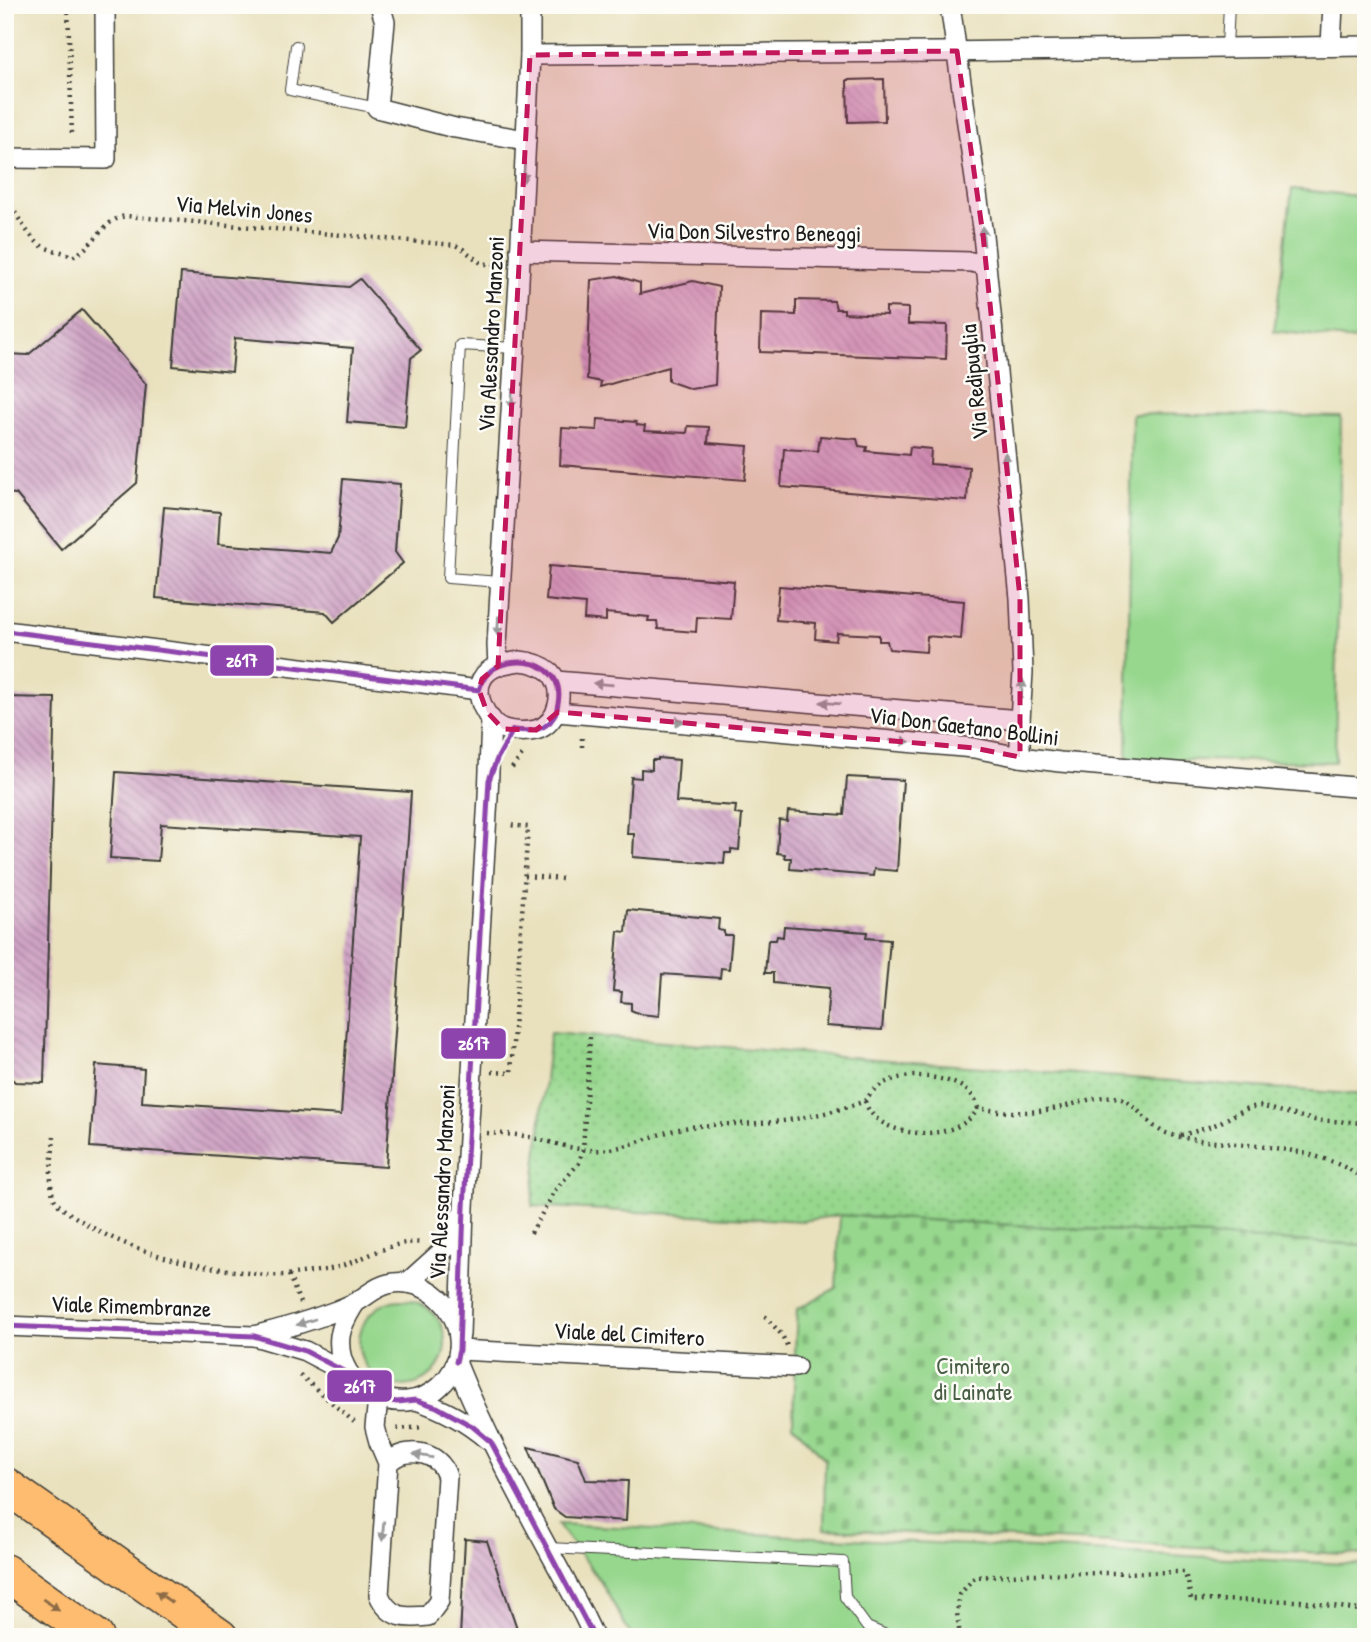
<svg xmlns="http://www.w3.org/2000/svg" width="1371" height="1642" font-family="'Patrick Hand',sans-serif">
  <defs>
    <pattern id="cemetery-stones" width="16" height="16" patternUnits="userSpaceOnUse" patternTransform="scale(1.75)"><rect width="16" height="16" fill="#96d78d"/><path d="M2 7V4a2 2 0 0 1 4 0v3zM10 15v-3a2 2 0 0 1 4 0v3z" fill="#81b879"/></pattern>
    <pattern id="park-dots" width="8" height="8" patternUnits="userSpaceOnUse" patternTransform="scale(1.75)"><rect width="8" height="8" fill="#96d78d"/><path d="M2 2h.1M6 6h.1" fill="none" stroke="#81b879" stroke-width="1.8" stroke-linecap="round"/></pattern>
    <pattern id="building-back-hatch" width="6" height="6" patternUnits="userSpaceOnUse" patternTransform="scale(1.75)"><rect width="6" height="6" fill="#cfa3c4"/><path d="M-1 5l2 2M0 0l6 6M5-1l2 2" fill="none" stroke="#a7849e"/></pattern>
  </defs>
  <rect width="100%" height="100%" fill="#fdfcf7"/>
  <filter id="ink" filterUnits="userSpaceOnUse"><feTurbulence type="fractalNoise" baseFrequency=".0143" numOctaves="2"/><feDisplacementMap in="SourceGraphic" scale="14" xChannelSelector="R" yChannelSelector="G"/><feConvolveMatrix kernelMatrix="1 2 1 2 8 2 1 2 1" color-interpolation-filters="sRGB"/></filter>
  <filter id="wash" filterUnits="userSpaceOnUse"><feTurbulence type="fractalNoise" baseFrequency=".00686" numOctaves="4" result="noise"/><feDisplacementMap in="SourceGraphic" scale="28" xChannelSelector="R" yChannelSelector="G"/><feGaussianBlur stdDeviation="1.57" result="paint"/><feColorMatrix in="noise" values="0 0 0 0 0 0 0 0 0 0 0 0 0 0 0 0 0 1.4 0 .05"/><feComposite in="paint" operator="in"/></filter>
  <g filter="url(#wash)">
    <rect width="100%" height="100%" fill="#e9e1be"/>
    <g fill="#96d78d" stroke="#597a54" stroke-width="2">
      <path d="M1292 189 1366 197V324L1364 341 1274 331Z"/>
      <path d="M1132 414 1341 417 1335 762 1127 759Z"/>
      <circle cx="402" cy="1343" r="43"/>
      <path d="M557 1524 1366 1565V1637H632L601 1582Z"/>
    </g>
    <path fill="url(#cemetery-stones)" stroke="#597a54" stroke-width="2" d="M840 1215 1366 1245V1555L824 1529 825 1459 793 1424C794 1386 795 1347 797 1309L836 1288Z"/>
    <path fill="url(#park-dots)" stroke="#597a54" stroke-width="2" d="M550 1033 926 1063 1366 1095V1245L840 1215 802 1221 532 1206Z"/>
    <g id="blocks">
      <g fill="url(#building-back-hatch)">
        <path d="M884 79 885 121 848 122 847 80Z"/>
        <path d="M181 273 349 287 360 279 421 350 411 358 405 427 347 422 353 348 235 338 232 372 173 366Z"/>
        <path d="M617 276 640 283V294L693 281 719 287 715 385 691 389 668 381V367L600 387 601 382 587 379 591 280Z"/>
        <path d="M796 300 834 301 836 309H844V313L886 315V307L908 308V324L947 325 946 359 760 352 761 314 796 315Z"/>
        <path d="M82 310 146 384 137 483 61 549 16 494 5 493 7 354 28 355Z"/>
        <path d="M598 419 636 422 637 425 645 426 644 431 687 433 688 426 709 427 708 443 748 446 745 480 560 465 562 428 597 430Z"/>
        <path d="M820 436 857 439 859 446 867 447 866 451 909 455 910 447 931 449 930 464 969 467 967 501 781 487 784 449 818 451Z"/>
        <path d="M343 479 400 484 395 552 403 563 334 622 325 612 156 598 164 507 220 512 218 544 331 553 338 538Z"/>
        <path d="M549 566 734 581 731 619 697 617 696 632 658 629 657 621H648L649 617 606 613V621L584 619 585 604 546 600Z"/>
        <path d="M779 586 964 601 961 639 927 636 926 652 889 649 887 641H879V635L837 633 836 641 815 639 816 623 776 620Z"/>
        <path d="M5 697 55 698 44 1083 15 1082 5 1072Z"/>
        <path d="M658 758 679 760 676 802 736 806 735 814 742 815 739 850 731 849V853H725L724 864 633 857 634 834H627L631 777 641 778V769L652 770V760H658Z"/>
        <path d="M116 772 411 792 386 1167 90 1147 96 1065 144 1069 142 1102 341 1115 360 837 161 824 158 861 110 858Z"/>
        <path d="M847 777 903 780 897 871 874 869 873 876 790 869 791 858H784L785 854 777 853 779 820 787 821 788 811 844 815Z"/>
        <path d="M628 910 719 919 718 930 724 931V935H732L729 969 721 968 720 978 662 974 659 1016 640 1014 631 1010V1003L621 1002 622 992 613 991 618 931 626 932Z"/>
        <path d="M784 926 867 932 866 938 890 940 882 1030 826 1026 829 988 773 983V973H765L768 940H776L777 936 783 937Z"/>
        <path d="M528 1447 578 1459 586 1480 628 1481 626 1521 565 1517 554 1509Z"/>
        <path d="M465 1539 487 1541 520 1637H460Z"/>
      </g>
    </g>
  </g>
  <g filter="url(#ink)">
    <use href="#blocks" fill-opacity="0" stroke="#3b3a34" stroke-width="2"/>
    <g fill="none" stroke-linecap="round" stroke-linejoin="round">
      <g stroke="#3b3a34" stroke-width="12">
        <g id="lane">
          <path d="M296 46 290 90 377 108"/>
          <path d="M1227 47 1229 5"/>
          <path d="M500 582 448 578 460 345 515 348"/>
          <path d="M548 1548 843 1562 845 1597 867 1627 891 1637"/>
        </g>
      </g>
      <g stroke="#3b3a34" stroke-width="22">
        <g id="street">
          <path d="M380 5 385 22 377 108 455 128 526 140"/>
          <path d="M950 5 983 235 1020 598 1023 672 1020 720V757"/>
          <path d="M1331 46 1333 5"/>
          <path d="M530 55 940 52 1366 46"/>
          <path d="M5 158 106 159 105 5"/>
          <path d="M520 251 972 262 985 266"/>
          <path d="M5 631 479 690"/>
          <path d="M520 661C531 662 542 665 550 672 567 690 559 723 536 730 527 732 513 732 504 729 487 723 473 695 482 679 489 665 507 663 520 661Z"/>
          <path d="M498 666 497 645 499 609 519 281 530 55V5"/>
          <path d="M556 681 1020 720"/>
          <path d="M557 712 974 748 1020 757 1060 762 1366 788"/>
          <path d="M407 1283 448 1246 459 1218"/>
          <path d="M5 1326 254 1336 305 1351 349 1374"/>
          <path d="M460 1335 464 1207 488 797 491 719"/>
          <path d="M254 1336C282 1329 309 1321 336 1311 342 1308 350 1306 356 1302 367 1296 375 1287 388 1284 427 1275 463 1310 459 1349 458 1363 451 1376 440 1386 402 1422 334 1390 340 1336 342 1323 349 1313 355 1303"/>
          <path d="M459 1350 796 1367"/>
          <path d="M456 1362C491 1449 539 1531 583 1614L594 1637"/>
          <path d="M378 1399 375 1427 379 1442 388 1463 379 1595C390 1619 404 1618 428 1616L439 1601 447 1477C440 1451 406 1445 388 1463"/>
          <path d="M416 1400C444 1409 466 1421 488 1440"/>
        </g>
      </g>
      <g stroke="#3b3a34" stroke-width="38">
        <g id="highway">
          <path d="M5 1485 220 1637"/>
          <path d="M5 1572 96 1637"/>
        </g>
      </g>
      <g stroke="#3b3a34" stroke-width="4.5" stroke-dasharray="2 5" stroke-linecap="butt">
        <path d="M68 5 72 137"/>
        <path d="M5 194C13 209 30 242 46 248 56 252 62 250 72 257 95 247 103 218 127 216L455 245 463 249 481 263 501 266"/>
        <path d="M582 747V734"/>
        <path d="M512 768 524 753"/>
        <path d="M525 876 563 879"/>
        <path d="M492 1072 511 1073 528 827 508 825"/>
        <path d="M865 1101C876 1141 960 1144 978 1108"/>
        <path d="M487 1133C501 1134 515 1134 529 1137 553 1142 577 1152 602 1150 630 1148 656 1133 684 1128 720 1122 758 1126 795 1119 817 1115 841 1110 862 1102 867 1100 869 1095 873 1091 884 1080 902 1076 917 1076 939 1077 973 1083 978 1108 1004 1113 1031 1114 1057 1108 1075 1105 1096 1095 1114 1097 1134 1100 1145 1122 1161 1131 1165 1133 1172 1135 1176 1136 1192 1140 1208 1141 1224 1143 1272 1147 1324 1150 1366 1180"/>
        <path d="M1181 1135C1194 1132 1207 1128 1219 1123 1233 1116 1244 1107 1260 1106L1314 1120 1366 1123"/>
        <path d="M54 1136C53 1154 47 1185 55 1200 60 1209 71 1214 80 1220 126 1250 182 1264 235 1271 254 1274 275 1277 294 1274 309 1272 327 1271 341 1266 367 1258 395 1239 422 1243"/>
        <path d="M531 1233 556 1189 579 1163 583 1149 590 1037"/>
        <path d="M289 1275 300 1303"/>
        <path d="M765 1316 782 1335 787 1346"/>
        <path d="M300 1375 354 1422"/>
        <path d="M397 1429 423 1427"/>
        <path d="M960 1637 957 1613 960 1594 975 1577 1028 1574 1184 1572 1188 1582 1191 1600 1300 1601 1366 1611"/>
      </g>
      <use href="#lane" stroke="#fff" stroke-width="10"/>
      <use href="#street" stroke="#fff" stroke-width="19"/>
      <use href="#highway" stroke="#febc70" stroke-width="35"/>
      <g stroke="#fdfcf7" stroke-width="10">
        <g id="bus-1">
          <path d="M5 631 479 690"/>
          <path d="M479 690C484 674 493 666 509 663 536 658 564 673 558 703 557 713 553 721 545 726 535 732 524 731 513 730"/>
          <path d="M5 1326 254 1336 305 1351 349 1374 362 1389 378 1399 397 1402 416 1400 437 1407 472 1426 491 1442 594 1637"/>
          <path d="M456 1362 459 1350 464 1207 489 780 497 759 513 730"/>
        </g>
      </g>
      <use href="#bus-1" stroke="#8e44ad" stroke-width="5"/>
    </g>
    <defs><path id="oneway-solid" d="M-6-.8H1V-3.2L6.5 0L1 3.2V.8H-6Z" transform="scale(1.75)"/></defs>
    <g fill="#999">
      <use href="#oneway-solid" transform="translate(524 172) rotate(93)"/>
      <use href="#oneway-solid" transform="translate(983 236) rotate(-96)"/>
      <use href="#oneway-solid" transform="translate(512 399) rotate(94)"/>
      <use href="#oneway-solid" transform="translate(1006 462) rotate(-95)"/>
      <use href="#oneway-solid" transform="translate(498 626) rotate(93)"/>
      <use href="#oneway-solid" transform="translate(603 684) rotate(-175)"/>
      <use href="#oneway-solid" transform="translate(1022 689) rotate(-85)"/>
      <use href="#oneway-solid" transform="translate(830 703) rotate(-175)"/>
      <use href="#oneway-solid" transform="translate(674 721) rotate(5)"/>
      <use href="#oneway-solid" transform="translate(900 741) rotate(5)"/>
      <use href="#oneway-solid" transform="translate(306 1322) rotate(162)"/>
      <use href="#oneway-solid" transform="translate(423 1456) rotate(-170)"/>
      <use href="#oneway-solid" transform="translate(383 1531) rotate(94)"/>
    </g>
    <g fill="#8d6c46">
      <use href="#oneway-solid" transform="translate(164 1597) rotate(-145)"/>
      <use href="#oneway-solid" transform="translate(51 1605) rotate(35)"/>
    </g>
  </g>
  <path fill="#c2185b" fill-opacity="0.2" stroke="#c2185b" stroke-width="5" stroke-dasharray="14 9" stroke-linejoin="round" d="M957 51 983 235 1020 598V757L974 748 558 712 536 730 503 729 487 712 479 690 482 679 498 666 530 55Z"/>
  <g text-anchor="middle" stroke-width="5" stroke-linejoin="round" paint-order="stroke">
    <g font-size="23" fill="#1c1c1c" stroke="#fdfcf7">
      <text transform="translate(244 209) rotate(5)" y="8">Via Melvin Jones</text>
      <text transform="translate(754 232) rotate(1)" y="8">Via Don Silvestro Beneggi</text>
      <text transform="translate(491 334) rotate(-87)" y="8">Via Alessandro Manzoni</text>
      <text transform="translate(974 382) rotate(-96)" y="8">Via Redipuglia</text>
      <text transform="translate(964 726) rotate(7)" y="8">Via Don Gaetano Bollini</text>
      <text transform="translate(442 1182) rotate(-87)" y="8">Via Alessandro Manzoni</text>
      <text transform="translate(131 1306) rotate(2)" y="8">Viale Rimembranze</text>
      <text transform="translate(629 1334) rotate(3)" y="8">Viale del Cimitero</text>
    </g>
    <g font-size="23" fill="#475d44" stroke="#fdfcf7">
      <text x="973" y="1374">Cimitero<tspan x="973" dy="26">di Lainate</tspan></text>
    </g>
  </g>
  <g stroke="#fdfcf7" stroke-width="2.5">
    <rect x="209" y="644" width="66" height="33" rx="7" fill="#8e44ad"/>
    <rect x="440" y="1027" width="67" height="33" rx="7" fill="#8e44ad"/>
    <rect x="326" y="1369" width="67" height="34" rx="7" fill="#8e44ad"/>
  </g>
  <g font-size="19" text-anchor="middle" font-weight="bold" fill="#fff">
    <text x="242" y="667">z617</text>
    <text x="474" y="1050">z617</text>
    <text x="360" y="1393">z617</text>
  </g>
  <rect width="1371" height="1642" fill="none" stroke="#fdfcf7" stroke-width="28"/>
</svg>
